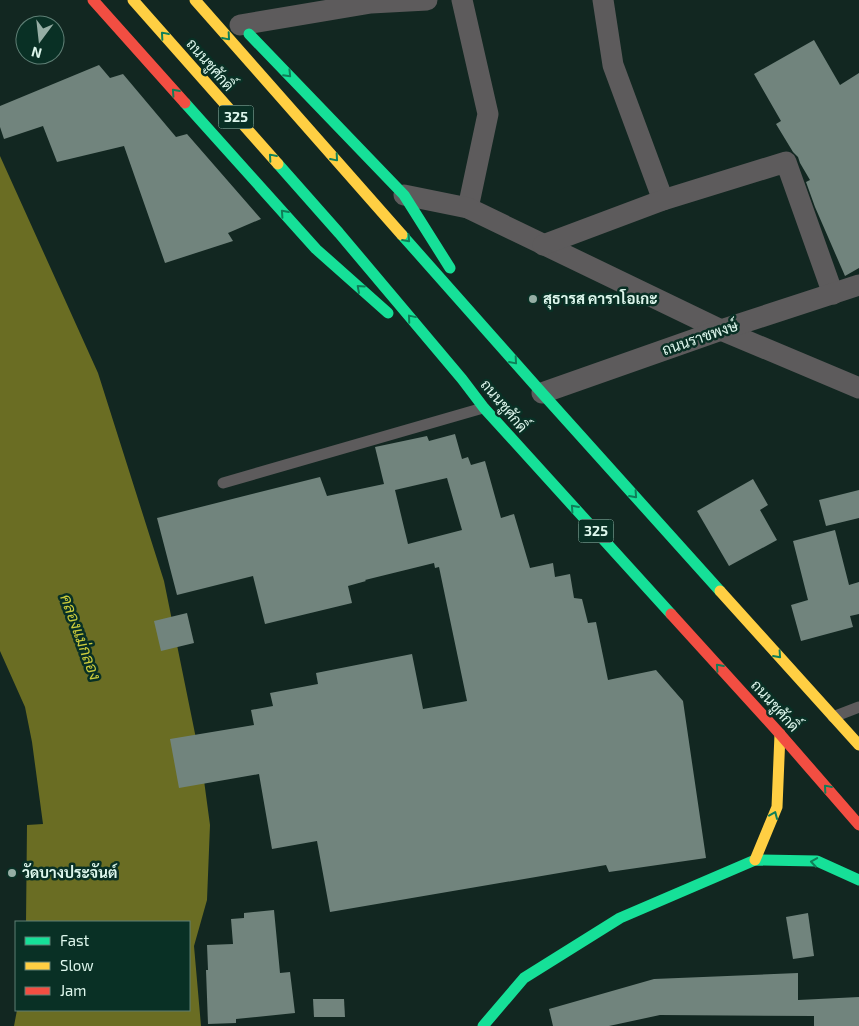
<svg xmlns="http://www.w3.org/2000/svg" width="859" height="1026" font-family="'Exo 2',Sarabun,sans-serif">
  <rect width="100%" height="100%" fill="#122721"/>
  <path fill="#6a6d23" d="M0 156 98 373 164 581 203 773 210 825 207 900 194 946 201 1026H14L17 1010H189V922H26L27 825 43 824 32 742 25 707 0 651Z"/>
  <g fill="#71847d" fill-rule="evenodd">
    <path d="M814 40 840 85 859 73V268L845 276 815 207 806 182 810 180 800 163 798 157 793 152 776 124 781 121 754 74Z"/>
    <path d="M99 65 110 78 123 74 176 137 187 134 261 219 228 233 233 241 165 263 124 146 57 162 43 126 4 139 0 127V106Z"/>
    <path d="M455 434 462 459 468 457 471 465 485 461 501 518 514 514 530 568 553 563 555 577 570 574 574 598 582 599 588 623 596 622 608 680 656 670 683 701 706 858 609 872 606 865 330 912 317 841 272 849 259 774 179 788 170 739 254 725 251 710 273 706 270 693 318 684 316 673 412 654 423 709 467 701 439 567 435 568 434 563 365 580 366 581 348 586 352 603 265 624 253 576 177 595 157 518 320 477 327 496 384 484 375 447 427 436 429 441ZM447 478 462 530 408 544 395 490Z"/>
    <path d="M753 479 768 505 760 510 777 540 729 566 697 511Z"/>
    <path d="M859 490V518L826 526 819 500Z"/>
    <path d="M835 530 849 585 859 582V614L850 616 853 627 801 641 791 605 808 600 793 541Z"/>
    <path d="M187 613 194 643 161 651 154 621Z"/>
    <path d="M274 910 280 973 290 972 295 1013 236 1019V1023L208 1024 206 970H208L207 945 233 944 231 919 244 918V913Z"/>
    <path d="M808 913 814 956 793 959 786 917Z"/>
    <path d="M798 973V1000L859 997V1026H814V1016L660 1015 609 1026H553L549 1009 654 979Z"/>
    <path d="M313 999H344L345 1017H314Z"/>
  </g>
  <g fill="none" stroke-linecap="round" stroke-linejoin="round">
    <g stroke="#5d5b5c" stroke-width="11">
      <path d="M223 483 483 408"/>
      <path d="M833 717 859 707"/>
    </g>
    <g stroke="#5d5b5c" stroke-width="21">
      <path d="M462 0 488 114 468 208"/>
      <path d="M603 0 613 65 663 200"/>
      <path d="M240 25 371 3 427 0"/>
      <path d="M404 195 468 208 721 330 859 388"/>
      <path d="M543 245 663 200 786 162 833 294"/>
      <path d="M542 393 721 330 859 285"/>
    </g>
    <g stroke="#16e098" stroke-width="11">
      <path d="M249 34 404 195 450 268"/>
      <path d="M185 103 316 249 388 313"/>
      <path d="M278 164 339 233 462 379 484 408 671 614"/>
      <path d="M402 235 542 393 720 591"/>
      <path d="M483 1026 524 978 620 918 755 860 817 861 859 880"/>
    </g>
    <g stroke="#ffcf43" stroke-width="11">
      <path d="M133 0 278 164"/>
      <path d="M195 0 402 235"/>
      <path d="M720 591 859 745"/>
      <path d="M755 860 777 807 780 734"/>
    </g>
    <g stroke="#f24e42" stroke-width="11">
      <path d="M93 0 185 103"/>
      <path d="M671 614 780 734 859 825"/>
    </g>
  </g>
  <defs><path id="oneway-chevron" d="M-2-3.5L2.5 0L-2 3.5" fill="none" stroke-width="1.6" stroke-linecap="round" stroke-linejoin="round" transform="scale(1.25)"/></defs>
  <g stroke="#0f7f59">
    <use href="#oneway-chevron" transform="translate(164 35) rotate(-131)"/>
    <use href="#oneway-chevron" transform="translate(227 37) rotate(49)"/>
    <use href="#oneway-chevron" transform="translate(288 74) rotate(46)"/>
    <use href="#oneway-chevron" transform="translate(175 92) rotate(-132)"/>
    <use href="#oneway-chevron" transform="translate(272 157) rotate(-131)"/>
    <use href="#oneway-chevron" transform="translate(335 158) rotate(49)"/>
    <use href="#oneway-chevron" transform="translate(284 213) rotate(-132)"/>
    <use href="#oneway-chevron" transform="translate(407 239) rotate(48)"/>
    <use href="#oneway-chevron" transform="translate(360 288) rotate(-138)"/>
    <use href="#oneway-chevron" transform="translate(411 318) rotate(-130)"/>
    <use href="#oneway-chevron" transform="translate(514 361) rotate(49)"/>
    <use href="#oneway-chevron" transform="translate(634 495) rotate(48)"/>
    <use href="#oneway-chevron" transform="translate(574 508) rotate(-132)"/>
    <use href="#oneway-chevron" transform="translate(778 655) rotate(48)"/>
    <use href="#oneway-chevron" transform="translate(719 667) rotate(-132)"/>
    <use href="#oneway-chevron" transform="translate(827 788) rotate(-131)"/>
    <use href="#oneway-chevron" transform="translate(774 815) rotate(-67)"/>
    <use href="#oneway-chevron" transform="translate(814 862) rotate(-171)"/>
  </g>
  <g fill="#96aea5" stroke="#093025" stroke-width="2">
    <circle cx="533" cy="299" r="5"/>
    <circle cx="12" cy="873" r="5"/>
  </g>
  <g text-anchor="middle" stroke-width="5" stroke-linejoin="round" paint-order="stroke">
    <g fill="#093025" stroke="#9dbbb0" stroke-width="1">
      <rect x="218.5" y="105.5" width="35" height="23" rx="4"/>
      <rect x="578.5" y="519.5" width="35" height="23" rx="4"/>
    </g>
    <g font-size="14" font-weight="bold" fill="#ddf6ec">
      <text x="236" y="122">325</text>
      <text x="596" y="536">325</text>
    </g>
    <g font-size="15" fill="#ddf6ec" stroke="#093025">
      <text transform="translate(210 65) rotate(49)" y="5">ถนนชูศักดิ์</text>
      <text transform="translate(700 338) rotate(-19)" y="5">ถนนราชพงษ์</text>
      <text transform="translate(504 406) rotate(50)" y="5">ถนนชูศักดิ์</text>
      <text transform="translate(775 706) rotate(48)" y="5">ถนนชูศักดิ์</text>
    </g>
    <g font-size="15" font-weight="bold" fill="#ddf6ec" stroke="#093025" text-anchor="start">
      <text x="543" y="304">สุธารส คาราโอเกะ</text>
      <text x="22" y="878">วัดบางประจันต์</text>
    </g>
    <g font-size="16" font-style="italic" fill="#cbcc3c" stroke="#093025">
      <text transform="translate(81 637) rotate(70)" y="6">คลองแม่กลอง</text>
    </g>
  </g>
  <rect x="15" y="921" width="175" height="90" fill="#093025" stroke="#5e7f75"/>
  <rect x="25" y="937" width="25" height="8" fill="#16e098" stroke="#5e7f75"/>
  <text x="60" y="946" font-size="15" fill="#ddf6ec">Fast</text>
  <rect x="25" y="962" width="25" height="8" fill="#ffcf43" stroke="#5e7f75"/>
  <text x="60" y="971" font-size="15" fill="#ddf6ec">Slow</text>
  <rect x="25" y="987" width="25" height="8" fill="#f24e42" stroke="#5e7f75"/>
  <text x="60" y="996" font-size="15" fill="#ddf6ec">Jam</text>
  <g transform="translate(40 40) rotate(195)"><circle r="24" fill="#093025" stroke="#5e7f75"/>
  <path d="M0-4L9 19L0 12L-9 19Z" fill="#96aea5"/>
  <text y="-8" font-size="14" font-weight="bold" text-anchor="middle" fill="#ddf6ec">N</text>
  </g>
</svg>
